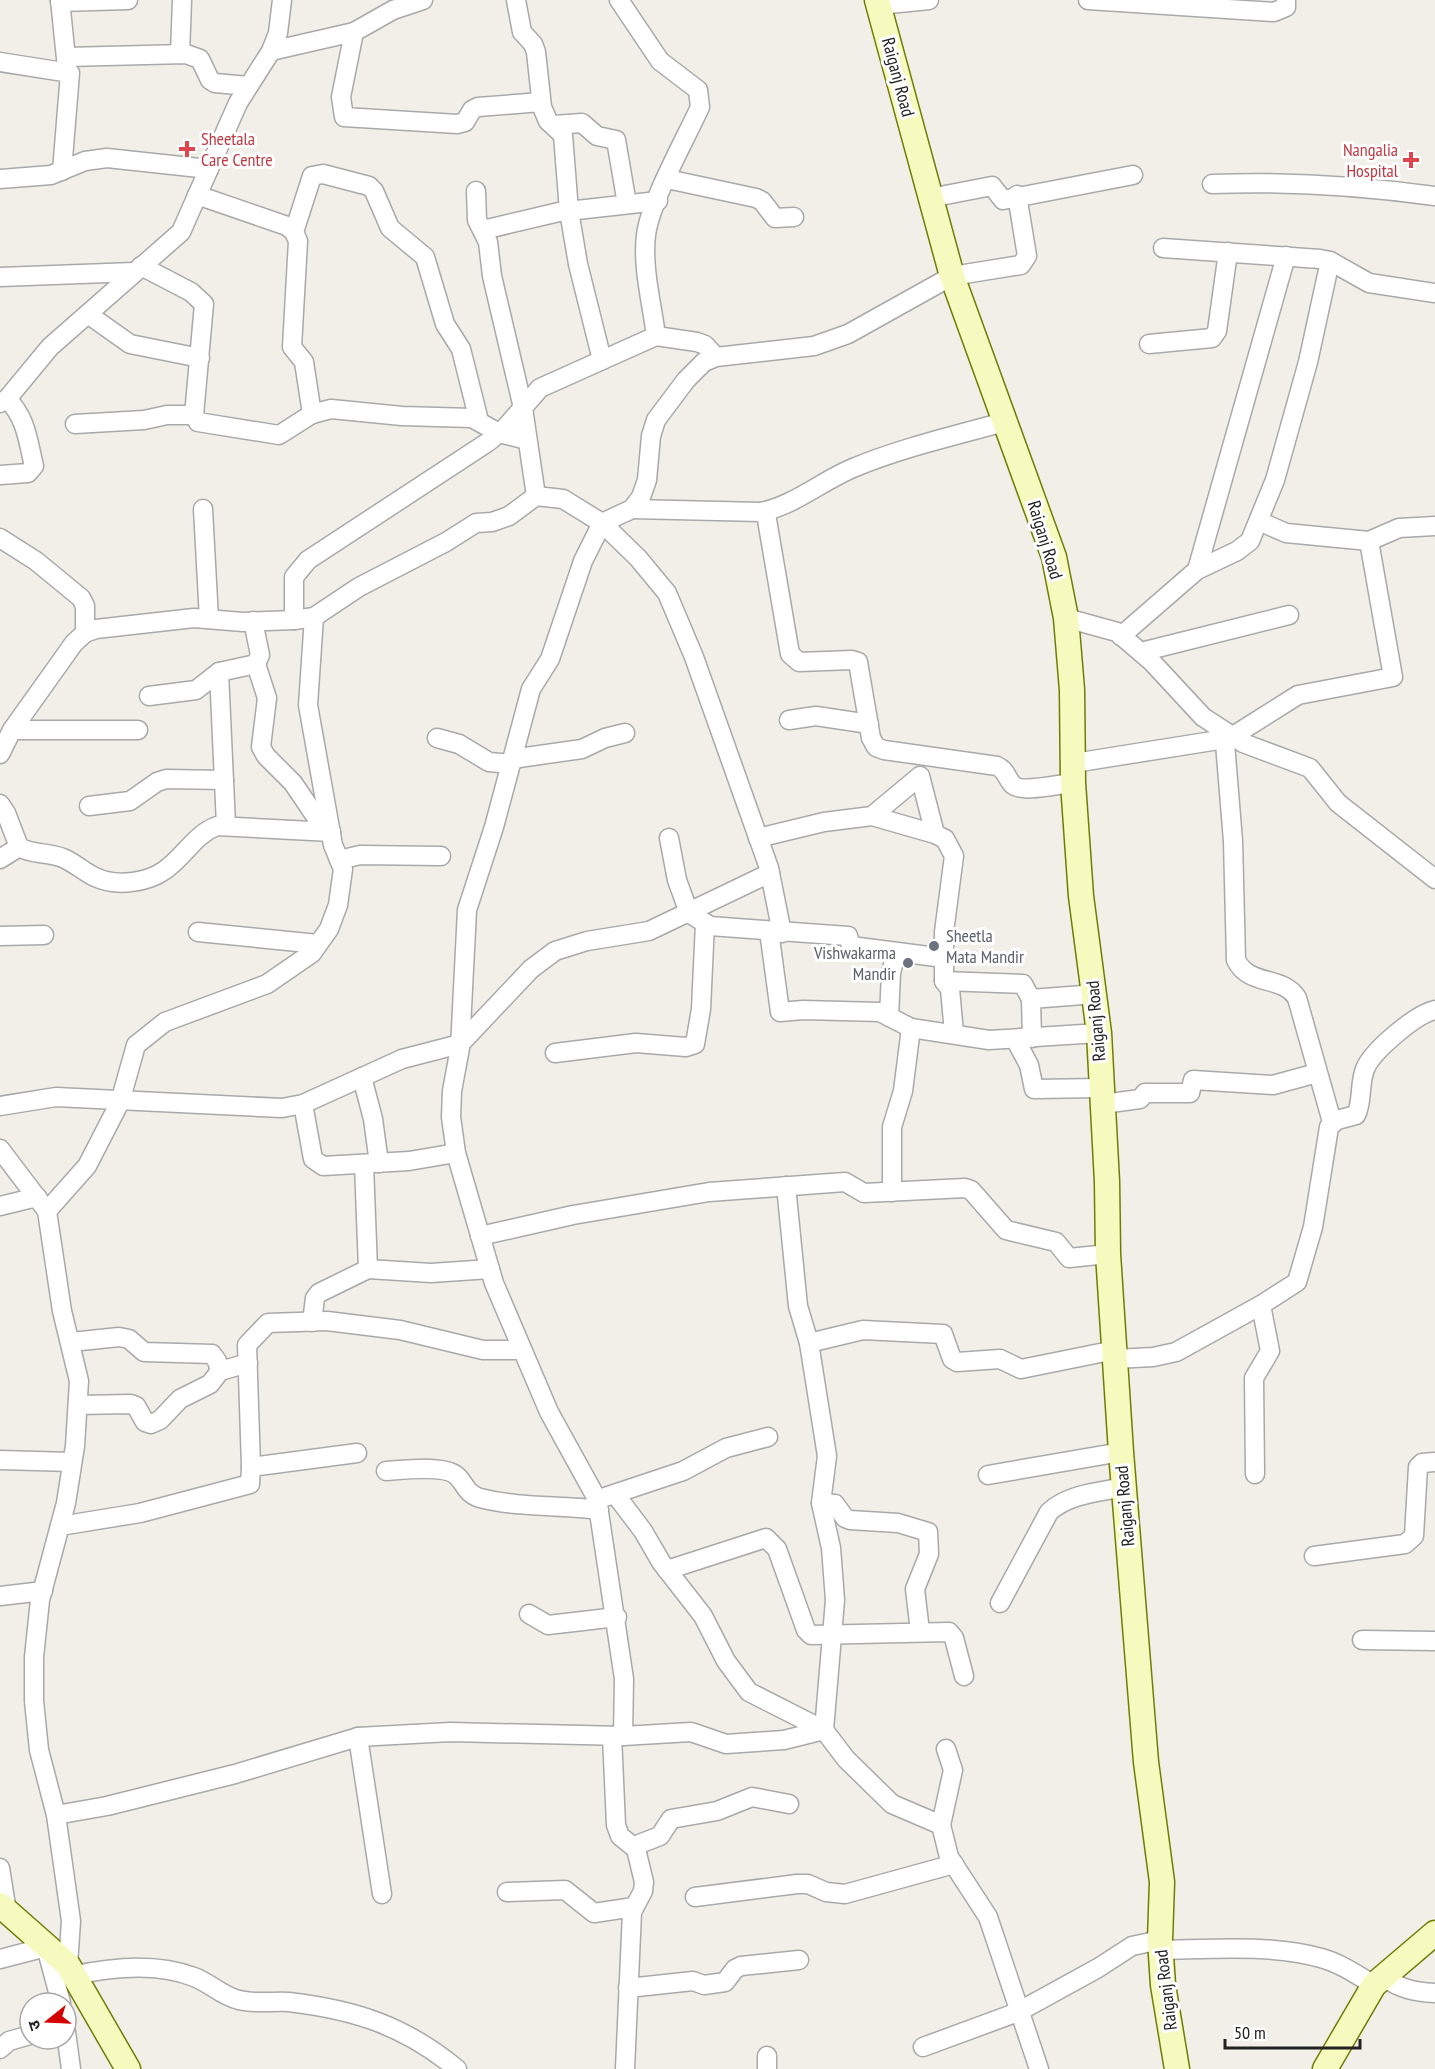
<svg xmlns="http://www.w3.org/2000/svg" width="1435" height="2069" font-family="'PT Sans Narrow','Noto Sans Devanagari',sans-serif">
  <rect width="100%" height="100%" fill="#f2efe9"/>
  <g fill="none" stroke-linecap="round" stroke-linejoin="round">
    <g stroke="#a9a9a9" stroke-width="21">
      <g id="street">
        <path d="M60 0 67 68"/>
        <path d="M423 0 393 10 354 32 341 97 344 117 457 124 465 122 472 110 478 107 541 102"/>
        <path d="M516 0 522 32 533 44 536 52 542 107 548 121 563 135 569 211 578 264 602 360"/>
        <path d="M619 0 660 61 698 90 700 107C685 140 650 202 646 235 642 267 652 304 656 336"/>
        <path d="M1088 0 1274 12 1286 7V0"/>
        <path d="M60 2 128 0"/>
        <path d="M879 5 929 0"/>
        <path d="M271 51 354 32"/>
        <path d="M180 54 182 0"/>
        <path d="M67 57 186 54 200 59 210 80 215 83 248 86"/>
        <path d="M0 62 70 73 62 171"/>
        <path d="M554 125 582 123 597 136 616 140 627 204"/>
        <path d="M0 179 51 175 85 161 107 158 209 169"/>
        <path d="M667 179 756 198 762 201 775 218 794 217"/>
        <path d="M1212 184C1287 181 1361 186 1435 196"/>
        <path d="M476 191 477 220 488 242 492 276 523 408 536 496"/>
        <path d="M197 195 287 226 294 232 298 241 292 347 304 362 312 414"/>
        <path d="M930 198 992 186 1003 200 1133 175"/>
        <path d="M483 230 559 212 658 201"/>
        <path d="M294 232 312 176 323 174 369 186 374 191 390 228 425 257 445 324 461 349 479 421"/>
        <path d="M1163 248 1320 259 1330 261 1369 283 1435 293"/>
        <path d="M141 266 191 292 204 304 194 415 198 422 279 435 312 414 331 409 402 416 472 418 499 433 527 440"/>
        <path d="M0 277 134 272"/>
        <path d="M89 315 130 344 200 358"/>
        <path d="M1149 344 1212 338 1217 331 1228 252"/>
        <path d="M0 403 7 399 50 347 181 232 238 103 271 51 278 33 282 0"/>
        <path d="M75 424 144 420 167 415H194"/>
        <path d="M0 475 28 473 34 466C28 441 26 417 7 399"/>
        <path d="M203 509 209 619"/>
        <path d="M632 509 761 512 766 514 790 654 799 662 852 660 858 662 871 738 876 747 884 750 997 766C1006 770 1006 777 1012 784 1021 794 1059 784 1073 783"/>
        <path d="M761 512C793 506 822 481 853 468 901 448 953 436 1004 422"/>
        <path d="M1259 521 1286 533 1369 541"/>
        <path d="M0 538 36 561 81 598 85 606V633"/>
        <path d="M1197 570 1286 256"/>
        <path d="M1066 618 1117 632 1152 662 1203 717 1243 743 1310 768 1338 803 1435 879"/>
        <path d="M294 620V577L308 560 488 442 505 428 540 388 656 336 697 342 705 345 716 357"/>
        <path d="M1121 636 1197 570 1237 551 1250 541 1275 480 1308 362 1330 261"/>
        <path d="M1141 652 1289 615"/>
        <path d="M256 664 267 698 261 747 266 756 293 783 316 817 331 832"/>
        <path d="M219 672 226 825"/>
        <path d="M149 696 196 690 219 672 256 664 260 655 253 621"/>
        <path d="M789 720 816 716 869 724"/>
        <path d="M12 730H138"/>
        <path d="M1224 731 1233 841 1236 960C1249 987 1283 975 1297 998L1332 1122"/>
        <path d="M1233 736 1298 695 1393 677 1369 541 1399 528 1435 526"/>
        <path d="M437 738 459 744 489 762 511 764"/>
        <path d="M0 754 12 730 74 643 85 633 96 629 194 618 243 622 294 620 314 617 359 587 446 542 476 523 492 522 509 516 536 496 563 499 602 523 638 558 667 593 694 657 769 868 782 933"/>
        <path d="M512 759 582 749 605 738 625 733"/>
        <path d="M1074 763 1225 739"/>
        <path d="M0 804 6 813 19 847C32 855 49 852 63 858 75 863 84 872 95 877 116 887 147 883 165 870 184 857 195 834 217 826L331 832"/>
        <path d="M89 806 130 801 157 782 166 779 224 780"/>
        <path d="M935 834 945 839 954 856 944 932V981L950 989 954 1033"/>
        <path d="M669 838 677 880 689 913 710 926 848 936 851 946 944 958"/>
        <path d="M758 838 824 822 872 816 935 834 920 776 872 816"/>
        <path d="M0 859 19 847"/>
        <path d="M339 860 360 855 441 856"/>
        <path d="M769 931 780 1012 803 1010 880 1012 911 1028 903 1091 892 1127V1192"/>
        <path d="M198 932 318 944"/>
        <path d="M0 936 44 935"/>
        <path d="M944 981 1023 984 1031 999 1096 994"/>
        <path d="M1031 999 1032 1038"/>
        <path d="M889 1017 891 973 896 953"/>
        <path d="M911 1028 989 1040 1099 1033"/>
        <path d="M1015 1039 1029 1065 1034 1089 1101 1088"/>
        <path d="M555 1053 636 1043 686 1047 695 1044 701 1009 705 923"/>
        <path d="M362 1077 373 1119 379 1163"/>
        <path d="M303 1104 313 1159 323 1166 409 1161 456 1153"/>
        <path d="M1103 1104 1140 1099 1145 1093H1190L1193 1080 1273 1085 1317 1073"/>
        <path d="M0 1106 56 1097 282 1108 303 1104 402 1059 460 1044 531 969 555 951 587 941 649 931 770 873"/>
        <path d="M0 1149 47 1211 62 1311 79 1381 75 1446 66 1503 40 1600 34 1657V1701L39 1750 56 1815 71 1921 68 1965"/>
        <path d="M364 1165 368 1269 431 1273 490 1269"/>
        <path d="M786 1186 798 1306 809 1343 863 1330 943 1334 952 1359 957 1362 1000 1359 1021 1369 1115 1350"/>
        <path d="M0 1206 37 1197"/>
        <path d="M47 1211 87 1166 120 1102 136 1045 165 1022 267 984 312 953 329 929 338 905 343 869 333 845 308 705 314 617"/>
        <path d="M480 1236 573 1215 709 1192 845 1182 864 1193 965 1188 971 1190 1006 1230 1056 1242 1069 1258 1108 1254"/>
        <path d="M312 1322 315 1298 319 1293 368 1269"/>
        <path d="M71 1342 119 1337 129 1339 144 1352 212 1354 217 1361 220 1371"/>
        <path d="M1115 1359 1153 1357 1176 1352 1261 1305 1297 1282 1313 1227 1329 1127 1337 1120 1356 1115C1363 1101 1359 1084 1365 1069 1372 1051 1416 1014 1435 1010"/>
        <path d="M78 1405 131 1404 136 1406 145 1422 151 1424 160 1420 180 1399 210 1384 220 1371 248 1363"/>
        <path d="M0 1460 72 1462"/>
        <path d="M251 1467 247 1345 268 1323 327 1321 400 1330 483 1350H522"/>
        <path d="M386 1471C403 1470 447 1464 458 1477 466 1486 467 1494 480 1498 519 1508 560 1505 599 1510"/>
        <path d="M1255 1474 1254 1378 1270 1351 1261 1305"/>
        <path d="M988 1475 1121 1452"/>
        <path d="M615 1494 643 1531 661 1562 703 1616 726 1661 749 1692 824 1730 846 1759 892 1804 941 1825 949 1857 988 1917 1039 2069"/>
        <path d="M605 1497 683 1471 726 1448 768 1437"/>
        <path d="M821 1503 835 1504 845 1518 850 1520 898 1523 928 1532 929 1554 915 1589 920 1631"/>
        <path d="M60 1526 140 1513 250 1484 251 1467 357 1453"/>
        <path d="M1314 1556 1405 1544 1414 1536 1418 1467 1422 1463 1435 1462"/>
        <path d="M667 1570 766 1538 777 1549 806 1630 811 1635 949 1632 954 1638 964 1676"/>
        <path d="M0 1596 43 1591"/>
        <path d="M1000 1603 1049 1512C1068 1494 1099 1492 1124 1487"/>
        <path d="M529 1614 548 1625 617 1617"/>
        <path d="M1362 1640 1435 1641"/>
        <path d="M612 1736 616 1825 620 1836 636 1849 644 1882 643 1891 632 1912 625 2069"/>
        <path d="M623 1736 691 1732 726 1744 784 1740 824 1730 835 1600 831 1548 821 1503 827 1456 809 1343"/>
        <path d="M358 1737 382 1894"/>
        <path d="M56 1815 107 1806 235 1774 358 1737 450 1732 623 1736 624 1679 597 1499 549 1412 494 1283 456 1153 451 1117 452 1091 460 1048 467 910 494 827 531 689 550 659 583 561 602 523 632 509 641 497 647 480 651 436 656 420 686 380 704 362 716 357 814 346 848 334 952 276 1021 265 1027 256 1017 195"/>
        <path d="M941 1825 953 1770 946 1749"/>
        <path d="M634 1846 660 1836 671 1819 717 1811 752 1797 789 1804"/>
        <path d="M0 1868 7 1912"/>
        <path d="M507 1892 565 1890 594 1913 634 1907"/>
        <path d="M695 1897 797 1884H808L826 1892 845 1894 954 1864"/>
        <path d="M1161 1950C1213 1949 1270 1944 1321 1958 1340 1963 1357 1975 1374 1985"/>
        <path d="M0 1959 46 1947 61 2003"/>
        <path d="M76 1975C113 1967 158 1963 194 1977 210 1983 222 1996 239 2000 254 2004 273 2001 289 2002 356 2010 405 2026 457 2069"/>
        <path d="M1383 1977C1401 1989 1414 1992 1435 1993"/>
        <path d="M628 1988 693 1981 704 1985 725 1982 735 1969 741 1966 799 1960"/>
        <path d="M66 2032 71 2069"/>
        <path d="M923 2047 1018 2012 1098 1968 1132 1946 1160 1940"/>
        <path d="M0 2049 9 2041 30 2035"/>
        <path d="M767 2056V2069"/>
      </g>
    </g>
    <g stroke="#707d05" stroke-width="27">
      <g id="secondary">
        <path d="M877 0 952 276 1054 557 1066 618 1072 690 1073 783 1081 896 1099 1033 1107 1182 1108 1254 1121 1452 1146 1762 1162 1882 1160 1940 1163 1985 1177 2069"/>
        <path d="M0 1905 68 1965 128 2069"/>
        <path d="M1325 2069 1374 1985 1435 1933"/>
      </g>
    </g>
    <use href="#street" stroke="#fff" stroke-width="18"/>
    <use href="#secondary" stroke="#f7fabf" stroke-width="24"/>
  </g>
  <g fill="#e0444e" stroke="#fff" stroke-width="2">
    <path d="M184 140h6v6h6v6h-6v6h-6v-6h-6v-6h6z"/>
    <path d="M1408 151h6v6h6v6h-6v6h-6v-6h-6v-6h6z"/>
  </g>
  <g fill="#6b7280" stroke="#fff" stroke-width="2">
    <circle cx="934" cy="946" r="6"/>
    <circle cx="908" cy="963" r="6"/>
  </g>
  <g text-anchor="middle" stroke-width="6" stroke-linejoin="round" paint-order="stroke">
    <g font-size="18" fill="#222" stroke="#fff">
      <text transform="translate(898 77) rotate(75)" y="6">Raiganj Road</text>
      <text transform="translate(1045 540) rotate(73)" y="6">Raiganj Road</text>
      <text transform="translate(1096 1021) rotate(-95)" y="6">Raiganj Road</text>
      <text transform="translate(1125 1506) rotate(-95)" y="6">Raiganj Road</text>
      <text transform="translate(1166 1990) rotate(-97)" y="6">Raiganj Road</text>
    </g>
    <g font-size="18" fill="#be3a42" stroke="#fff" text-anchor="start">
      <text x="201" y="145">Sheetala<tspan x="201" dy="21">Care Centre</tspan></text>
      <text x="1398" y="156" text-anchor="end">Nangalia<tspan x="1398" dy="21">Hospital</tspan></text>
    </g>
    <g font-size="18" fill="#5b616d" stroke="#fff" text-anchor="start">
      <text x="946" y="942">Sheetla<tspan x="946" dy="21">Mata Mandir</tspan></text>
      <text x="896" y="959" text-anchor="end">Vishwakarma<tspan x="896" dy="21">Mandir</tspan></text>
    </g>
  </g>
  <g transform="translate(48 2021) rotate(252)"><circle r="28" fill="#ffffff" stroke="#a7a7a7" stroke-width="1.5"/>
  <path d="M0-4.5L10 22L0 15L-10 22Z" fill="#d40000"/>
  <text y="-9" font-size="16" font-weight="bold" text-anchor="middle" fill="#222222">उ</text>
  </g>
  <path d="M1225 2039v9h135v-9" fill="none" stroke="#222222" stroke-width="3"/>
  <text x="1234" y="2039" font-size="18" fill="#222222" stroke="#ffffff" stroke-width="4.5" paint-order="stroke">50 m</text>
</svg>
